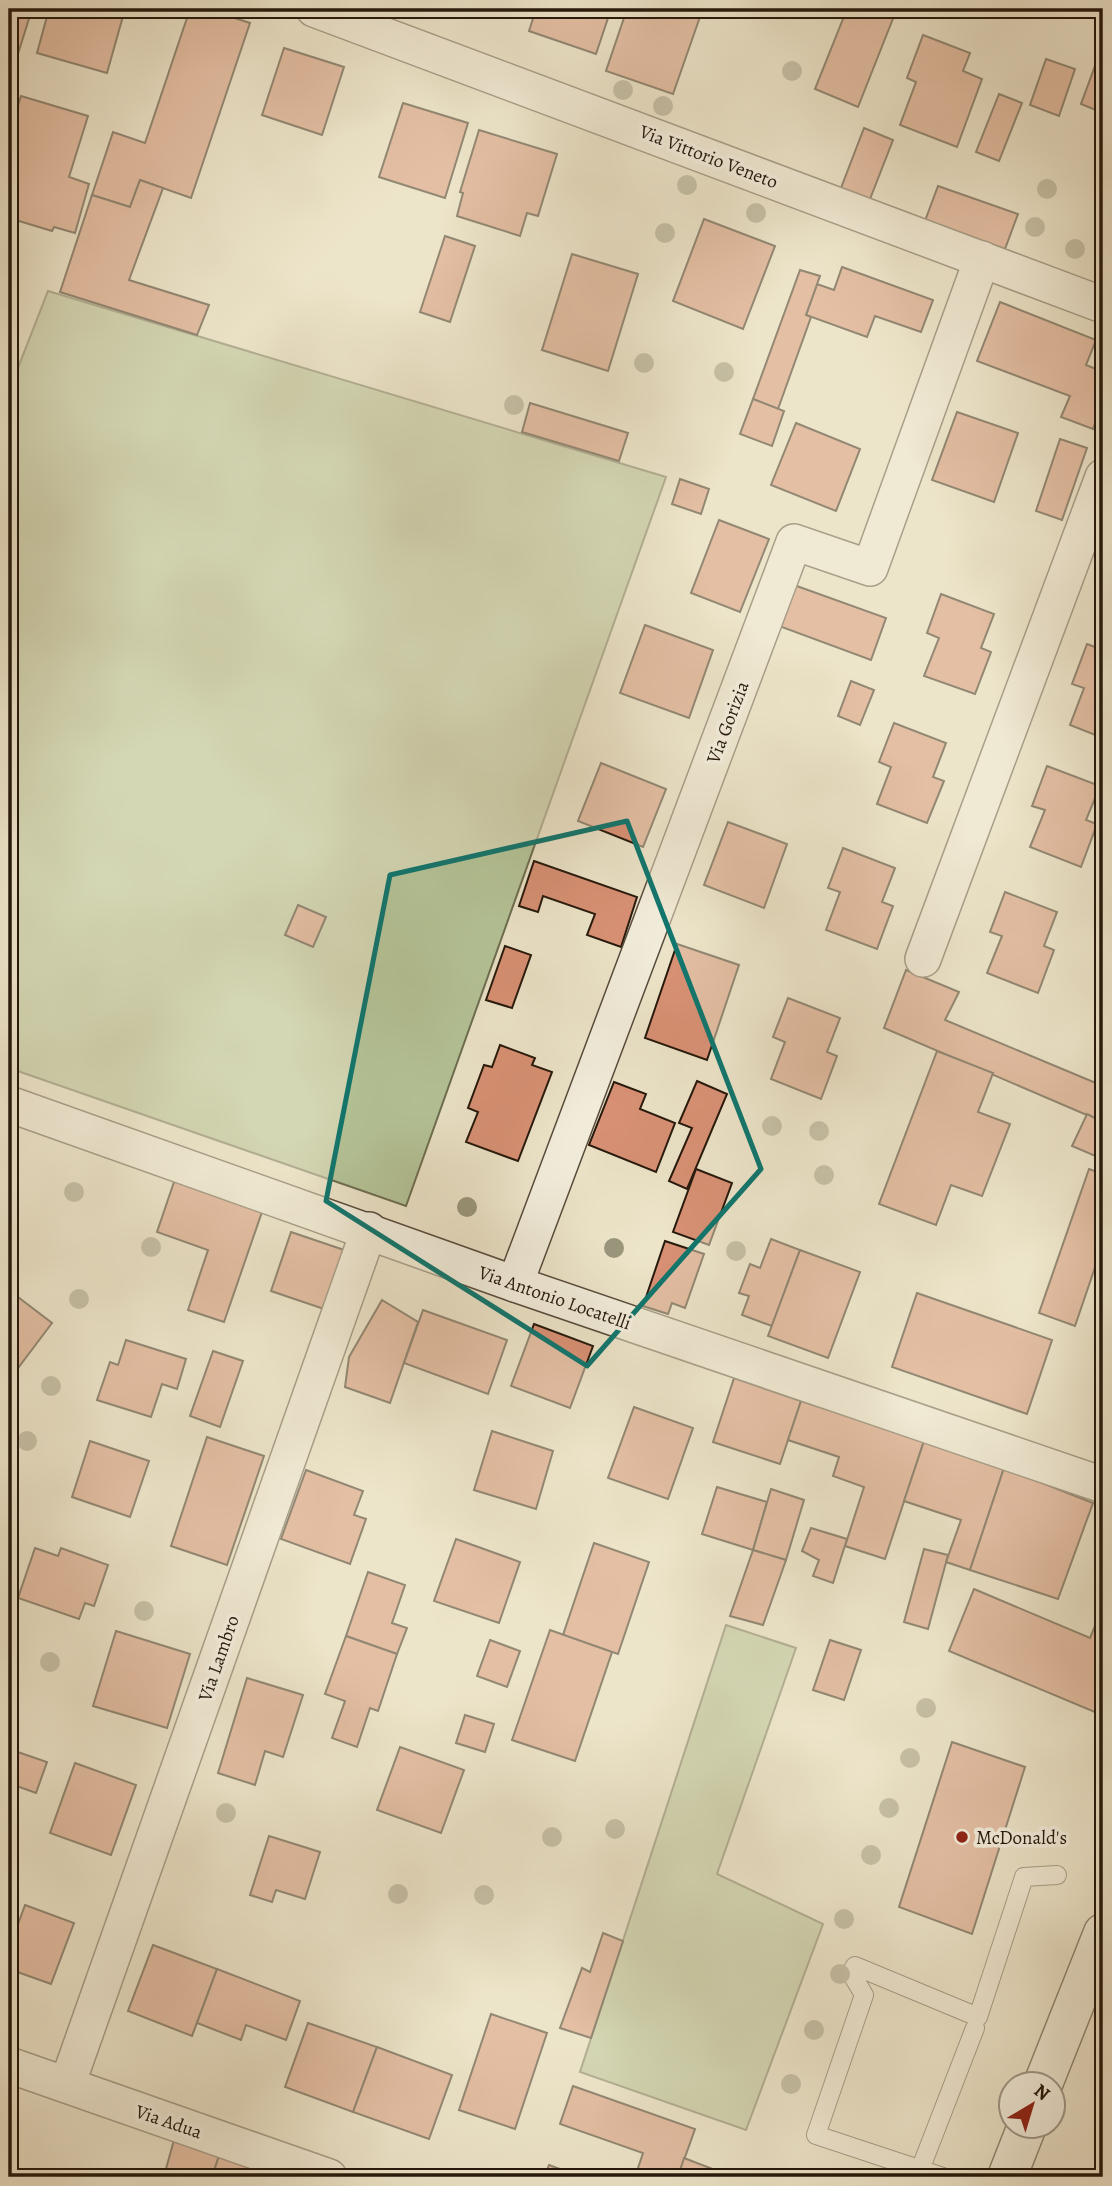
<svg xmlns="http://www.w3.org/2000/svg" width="1112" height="2186" font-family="Alegreya,serif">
  <rect width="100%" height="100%" fill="#ede5ca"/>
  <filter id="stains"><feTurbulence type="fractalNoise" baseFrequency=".00286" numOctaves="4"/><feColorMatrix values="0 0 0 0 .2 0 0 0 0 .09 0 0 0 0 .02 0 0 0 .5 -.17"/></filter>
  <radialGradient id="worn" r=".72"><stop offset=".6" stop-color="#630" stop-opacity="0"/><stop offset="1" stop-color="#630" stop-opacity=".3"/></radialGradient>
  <g fill="#b5c599" stroke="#6d6e52" stroke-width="2">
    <path d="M48 291 666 477 406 1206 9 1068V391Z"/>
    <path d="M726 1625 796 1648 717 1874 823 1924 746 2130 580 2072Z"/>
  </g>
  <g fill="#d99175" stroke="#25180c" stroke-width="2">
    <path d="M9 9H32L12 73 9 72Z"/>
    <path d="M49 9H125L107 73 37 53Z"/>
    <path d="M190 9H207L250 23 191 198 140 180 130 207 92 195 113 132 145 143Z"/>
    <path d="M536 9H611L596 54 529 31Z"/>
    <path d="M627 9H685L701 14 673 94 606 71Z"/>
    <path d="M847 9 896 11 858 107 815 89Z"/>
    <path d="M923 35 970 53 963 71 982 79 957 147 900 125 916 82 907 78Z"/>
    <path d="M1103 44V113L1081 104Z"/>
    <path d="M284 48 344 67 322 135 262 115Z"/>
    <path d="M1046 59 1075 69 1059 116 1030 105Z"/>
    <path d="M999 94 1022 103 999 161 976 152Z"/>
    <path d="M21 96 88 116 69 177 89 184 75 233 54 227 52 231 9 218V135Z"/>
    <path d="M403 103 468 123 445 198 379 177Z"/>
    <path d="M864 128 893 140 870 199 841 188Z"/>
    <path d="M479 130 557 154 538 216 527 213 520 236 457 216 463 193 460 192Z"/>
    <path d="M140 180 163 188 129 280 209 305 197 335 60 292 92 195 130 207Z"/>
    <path d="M938 186 1018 214 1005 249 925 221Z"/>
    <path d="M704 219 775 246 743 329 673 301Z"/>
    <path d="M445 236 475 246 450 322 420 312Z"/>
    <path d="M572 254 638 274 608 371 542 350Z"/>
    <path d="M842 267 933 300 921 332 875 316 867 337 806 315 817 284 834 290Z"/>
    <path d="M800 270 820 276 806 315 811 317 778 409 753 399Z"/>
    <path d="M1000 302 1096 340 1086 365 1103 372V402L1093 429 1061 417 1070 396 977 361Z"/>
    <path d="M753 399 784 411 772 446 740 434Z"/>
    <path d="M530 403 628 433 619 461 522 432Z"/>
    <path d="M957 412 1018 433 994 502 932 480Z"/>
    <path d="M796 423 860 449 836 511 771 485Z"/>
    <path d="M1060 439 1087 448 1062 520 1036 511Z"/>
    <path d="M680 479 709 489 701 514 672 504Z"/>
    <path d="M719 520 769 539 740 612 691 593Z"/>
    <path d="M794 585 886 618 871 660 779 626Z"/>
    <path d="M941 594 994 614 981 648 991 652 975 694 924 676 939 638 927 633Z"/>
    <path d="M645 625 713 650 689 718 620 693Z"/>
    <path d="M1087 644 1103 650V738L1070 725 1084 688 1072 684Z"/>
    <path d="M851 681 874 690 860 725 838 716Z"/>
    <path d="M894 723 946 743 933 777 944 781 927 823 877 804 891 767 879 762Z"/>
    <path d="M601 763 666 789 643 847 578 821Z"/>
    <path d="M1047 766 1100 786 1086 820 1097 824 1081 867 1030 847 1045 810 1032 806Z"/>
    <path d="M728 822 787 844 764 908 704 885Z"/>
    <path d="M843 848 895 868 882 902 893 906 877 949 826 930 840 892 828 888Z"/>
    <path d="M534 861 637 897 621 947 587 935 595 914 543 896 538 912 519 906Z"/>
    <path d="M1005 892 1057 912 1044 946 1054 950 1038 993 987 973 1002 936 990 932Z"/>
    <path d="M298 905 326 917 313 947 285 935Z"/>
    <path d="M677 944 739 965 707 1060 645 1038Z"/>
    <path d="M505 946 531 955 512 1008 486 1000Z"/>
    <path d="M906 970 959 992 945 1020 1103 1086V1122L884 1028Z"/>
    <path d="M788 998 840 1018 827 1052 837 1056 821 1099 771 1079 785 1042 773 1037Z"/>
    <path d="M500 1045 535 1058 532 1065 552 1072 518 1161 466 1142 478 1112 468 1108 484 1065 492 1067Z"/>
    <path d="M937 1051 993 1073 978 1112 1010 1124 982 1196 951 1185 936 1225 879 1204Z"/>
    <path d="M697 1081 727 1094 687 1189 669 1181 692 1128 679 1123Z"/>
    <path d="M614 1082 646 1094 640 1109 675 1123 656 1172 589 1145Z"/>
    <path d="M1087 1114 1103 1122V1151L1100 1158 1072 1146Z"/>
    <path d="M696 1169 732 1183 709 1245 673 1232Z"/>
    <path d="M1089 1169 1103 1174V1244L1075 1326 1039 1313Z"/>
    <path d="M175 1179 263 1209 224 1322 188 1310 208 1250 157 1232Z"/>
    <path d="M291 1232 344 1250 324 1309 271 1291Z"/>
    <path d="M771 1239 800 1250 772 1326 742 1315 749 1296 739 1293 750 1264 760 1268Z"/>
    <path d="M665 1241 704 1254 685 1308 672 1303 668 1314 643 1306Z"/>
    <path d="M800 1250 860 1272 828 1358 768 1336Z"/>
    <path d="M917 1293 1052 1340 1027 1414 892 1367Z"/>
    <path d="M14 1294 52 1323 9 1380V1301Z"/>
    <path d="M382 1300 418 1322 390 1403 345 1387 349 1357Z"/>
    <path d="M423 1310 507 1340 488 1394 404 1363Z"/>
    <path d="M534 1324 593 1346 570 1408 511 1386Z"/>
    <path d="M126 1340 186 1359 177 1389 162 1384 151 1417 97 1400 110 1362 118 1365Z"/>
    <path d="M213 1351 243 1361 220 1427 190 1416Z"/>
    <path d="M734 1378 801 1401 780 1464 713 1442Z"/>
    <path d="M801 1401 924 1441 885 1559 845 1546 864 1487 833 1476 839 1457 788 1440Z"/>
    <path d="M634 1407 693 1428 668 1499 608 1478Z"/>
    <path d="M492 1431 553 1451 536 1509 474 1490Z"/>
    <path d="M207 1437 264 1456 227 1565 171 1546Z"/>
    <path d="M90 1441 149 1461 130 1517 72 1497Z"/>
    <path d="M924 1441 1004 1468 970 1570 946 1562 961 1520 904 1501Z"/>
    <path d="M1004 1468 1093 1503 1058 1599 970 1570Z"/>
    <path d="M306 1470 363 1491 354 1515 366 1519 350 1564 281 1539Z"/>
    <path d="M717 1487 767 1502 753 1550 702 1534Z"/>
    <path d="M771 1489 804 1500 786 1560 753 1550Z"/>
    <path d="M811 1528 847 1539 833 1583 813 1576 819 1560 802 1551Z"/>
    <path d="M456 1539 520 1562 499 1623 434 1601Z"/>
    <path d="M594 1543 649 1562 618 1654 563 1635Z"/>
    <path d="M35 1548 58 1556 61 1548 108 1565 94 1606 85 1603 79 1619 18 1598Z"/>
    <path d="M924 1549 948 1555 928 1629 904 1622Z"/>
    <path d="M753 1550 786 1560 763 1625 730 1616Z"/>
    <path d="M368 1572 405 1585 392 1623 407 1628 397 1654 346 1636Z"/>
    <path d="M974 1589 1090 1638 1097 1621 1103 1623 1102 1715 949 1651Z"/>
    <path d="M550 1630 612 1652 575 1761 512 1740Z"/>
    <path d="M116 1631 190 1654 167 1728 93 1706Z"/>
    <path d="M346 1636 397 1654 378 1711 370 1708 357 1747 332 1738 345 1701 325 1694Z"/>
    <path d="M490 1640 520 1651 507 1687 477 1676Z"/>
    <path d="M830 1640 861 1650 844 1700 813 1690Z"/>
    <path d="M247 1678 303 1695 283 1757 265 1751 255 1785 218 1773Z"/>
    <path d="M465 1715 494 1724 485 1752 456 1743Z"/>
    <path d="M952 1742 1025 1767 972 1934 899 1907Z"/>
    <path d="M400 1747 464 1770 441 1833 377 1810Z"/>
    <path d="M9 1749 47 1762 36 1793 14 1785 9 1802Z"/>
    <path d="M75 1763 136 1785 111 1855 50 1833Z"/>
    <path d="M269 1836 320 1852 305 1899 276 1890 272 1902 250 1895Z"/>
    <path d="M25 1905 74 1923 51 1984 9 1969V1949Z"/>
    <path d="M603 1933 623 1941 591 2038 560 2028 582 1968 590 1972Z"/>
    <path d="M153 1945 217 1969 192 2036 128 2011Z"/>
    <path d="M217 1969 300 2001 286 2040 246 2025 241 2040 197 2023Z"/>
    <path d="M491 2014 547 2033 515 2129 459 2110Z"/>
    <path d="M308 2023 377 2047 353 2112 285 2087Z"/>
    <path d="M377 2047 452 2075 429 2139 353 2112Z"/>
    <path d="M573 2086 695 2129 678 2177H635L643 2153 560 2124Z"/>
    <path d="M174 2140 219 2156 212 2177 164 2176Z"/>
    <path d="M219 2156 279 2177H212Z"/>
    <path d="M684 2158 718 2171 716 2177H678Z"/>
    <path d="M549 2165 576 2175 575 2177H544Z"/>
    <path d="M9 2166 37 2177H9Z"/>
  </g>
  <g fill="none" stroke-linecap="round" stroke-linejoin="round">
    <g stroke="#574b3c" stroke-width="20">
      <g id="lane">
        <path d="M920 2170 975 2028"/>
        <path d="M943 2177 816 2135 864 1995 851 1973 855 1966 978 2017 1024 1877 1057 1875"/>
      </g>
    </g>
    <g stroke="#574b3c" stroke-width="38">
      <g id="street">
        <path d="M314 9 1103 305"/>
        <path d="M923 959 1103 477"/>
        <path d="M9 1104 515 1284 1103 1485"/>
        <path d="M515 1284 794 542 870 568 982 259"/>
        <path d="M9 2065 329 2177"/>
        <path d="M67 2085 369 1230"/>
      </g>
    </g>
    <g stroke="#25180c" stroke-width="41">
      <g id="secondary">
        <path d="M1043 2084 1103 1933"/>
        <path d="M1007 2177 1027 2126"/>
      </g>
    </g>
    <use href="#lane" stroke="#f3eedd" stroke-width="18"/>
    <use href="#street" stroke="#f3eedd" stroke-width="35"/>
    <use href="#secondary" stroke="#f3eedd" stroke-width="38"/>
  </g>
  <g fill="#9a967c">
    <circle cx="792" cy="71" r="10"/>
    <circle cx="623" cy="90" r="10"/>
    <circle cx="663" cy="106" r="10"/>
    <circle cx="687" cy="185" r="10"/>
    <circle cx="1047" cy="189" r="10"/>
    <circle cx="756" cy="213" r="10"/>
    <circle cx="1035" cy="227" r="10"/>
    <circle cx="665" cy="233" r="10"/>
    <circle cx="1075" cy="249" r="10"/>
    <circle cx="644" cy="363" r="10"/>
    <circle cx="724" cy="372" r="10"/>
    <circle cx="514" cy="405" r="10"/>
    <circle cx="772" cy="1126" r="10"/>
    <circle cx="819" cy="1131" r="10"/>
    <circle cx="824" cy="1175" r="10"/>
    <circle cx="74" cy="1192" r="10"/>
    <circle cx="467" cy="1207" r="10"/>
    <circle cx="151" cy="1247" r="10"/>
    <circle cx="614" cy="1248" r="10"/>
    <circle cx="736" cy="1251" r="10"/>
    <circle cx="79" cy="1299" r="10"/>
    <circle cx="51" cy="1386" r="10"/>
    <circle cx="27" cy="1441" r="10"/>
    <circle cx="144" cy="1611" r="10"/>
    <circle cx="50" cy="1662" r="10"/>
    <circle cx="926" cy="1708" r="10"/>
    <circle cx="910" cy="1758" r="10"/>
    <circle cx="889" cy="1808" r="10"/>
    <circle cx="226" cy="1813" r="10"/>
    <circle cx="615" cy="1829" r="10"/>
    <circle cx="552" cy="1837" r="10"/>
    <circle cx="871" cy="1855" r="10"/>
    <circle cx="398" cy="1894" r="10"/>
    <circle cx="484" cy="1895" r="10"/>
    <circle cx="844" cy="1919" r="10"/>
    <circle cx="840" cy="1974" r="10"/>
    <circle cx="814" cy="2030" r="10"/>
    <circle cx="791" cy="2084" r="10"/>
  </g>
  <path d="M0 0H1112V2186H0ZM627 821 761 1169 587 1366 326 1201 390 875Z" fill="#ede5ca" fill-opacity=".55" fill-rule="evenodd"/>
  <path fill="none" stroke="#0f766e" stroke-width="5" stroke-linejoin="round" d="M627 821 761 1169 587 1366 326 1201 390 875Z"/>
  <circle fill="#8f2418" stroke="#f3eedd" stroke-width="2.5" cx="962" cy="1837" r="7"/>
  <g text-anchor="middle" stroke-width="7" stroke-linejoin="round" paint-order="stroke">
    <g font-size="19" fill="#25180c" stroke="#f3eedd">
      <text transform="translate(709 156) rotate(21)" y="7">Via Vittorio Veneto</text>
      <text transform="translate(727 722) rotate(-69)" y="7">Via Gorizia</text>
      <text transform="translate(555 1297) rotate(19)" y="7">Via Antonio Locatelli</text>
      <text transform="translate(218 1658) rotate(-71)" y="7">Via Lambro</text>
      <text transform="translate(169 2121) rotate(19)" y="7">Via Adua</text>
    </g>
    <g font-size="19" fill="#25180c" stroke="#f3eedd" text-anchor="start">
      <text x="976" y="1844">McDonald's</text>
    </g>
  </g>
  <rect width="1112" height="2186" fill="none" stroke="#ede5ca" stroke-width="35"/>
  <rect x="10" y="10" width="1091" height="2165" fill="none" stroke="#25180c" stroke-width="3.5"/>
  <rect x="18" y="18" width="1077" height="2151" fill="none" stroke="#25180c" stroke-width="2"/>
  <g transform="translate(1032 2105) rotate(38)"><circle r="33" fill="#f3eedd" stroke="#a19889" stroke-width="2"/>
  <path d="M0-5L12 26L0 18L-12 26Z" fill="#8f2418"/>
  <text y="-10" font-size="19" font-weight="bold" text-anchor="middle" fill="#25180c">N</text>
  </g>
  <rect width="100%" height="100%" filter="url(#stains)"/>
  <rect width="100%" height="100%" fill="url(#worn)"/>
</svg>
